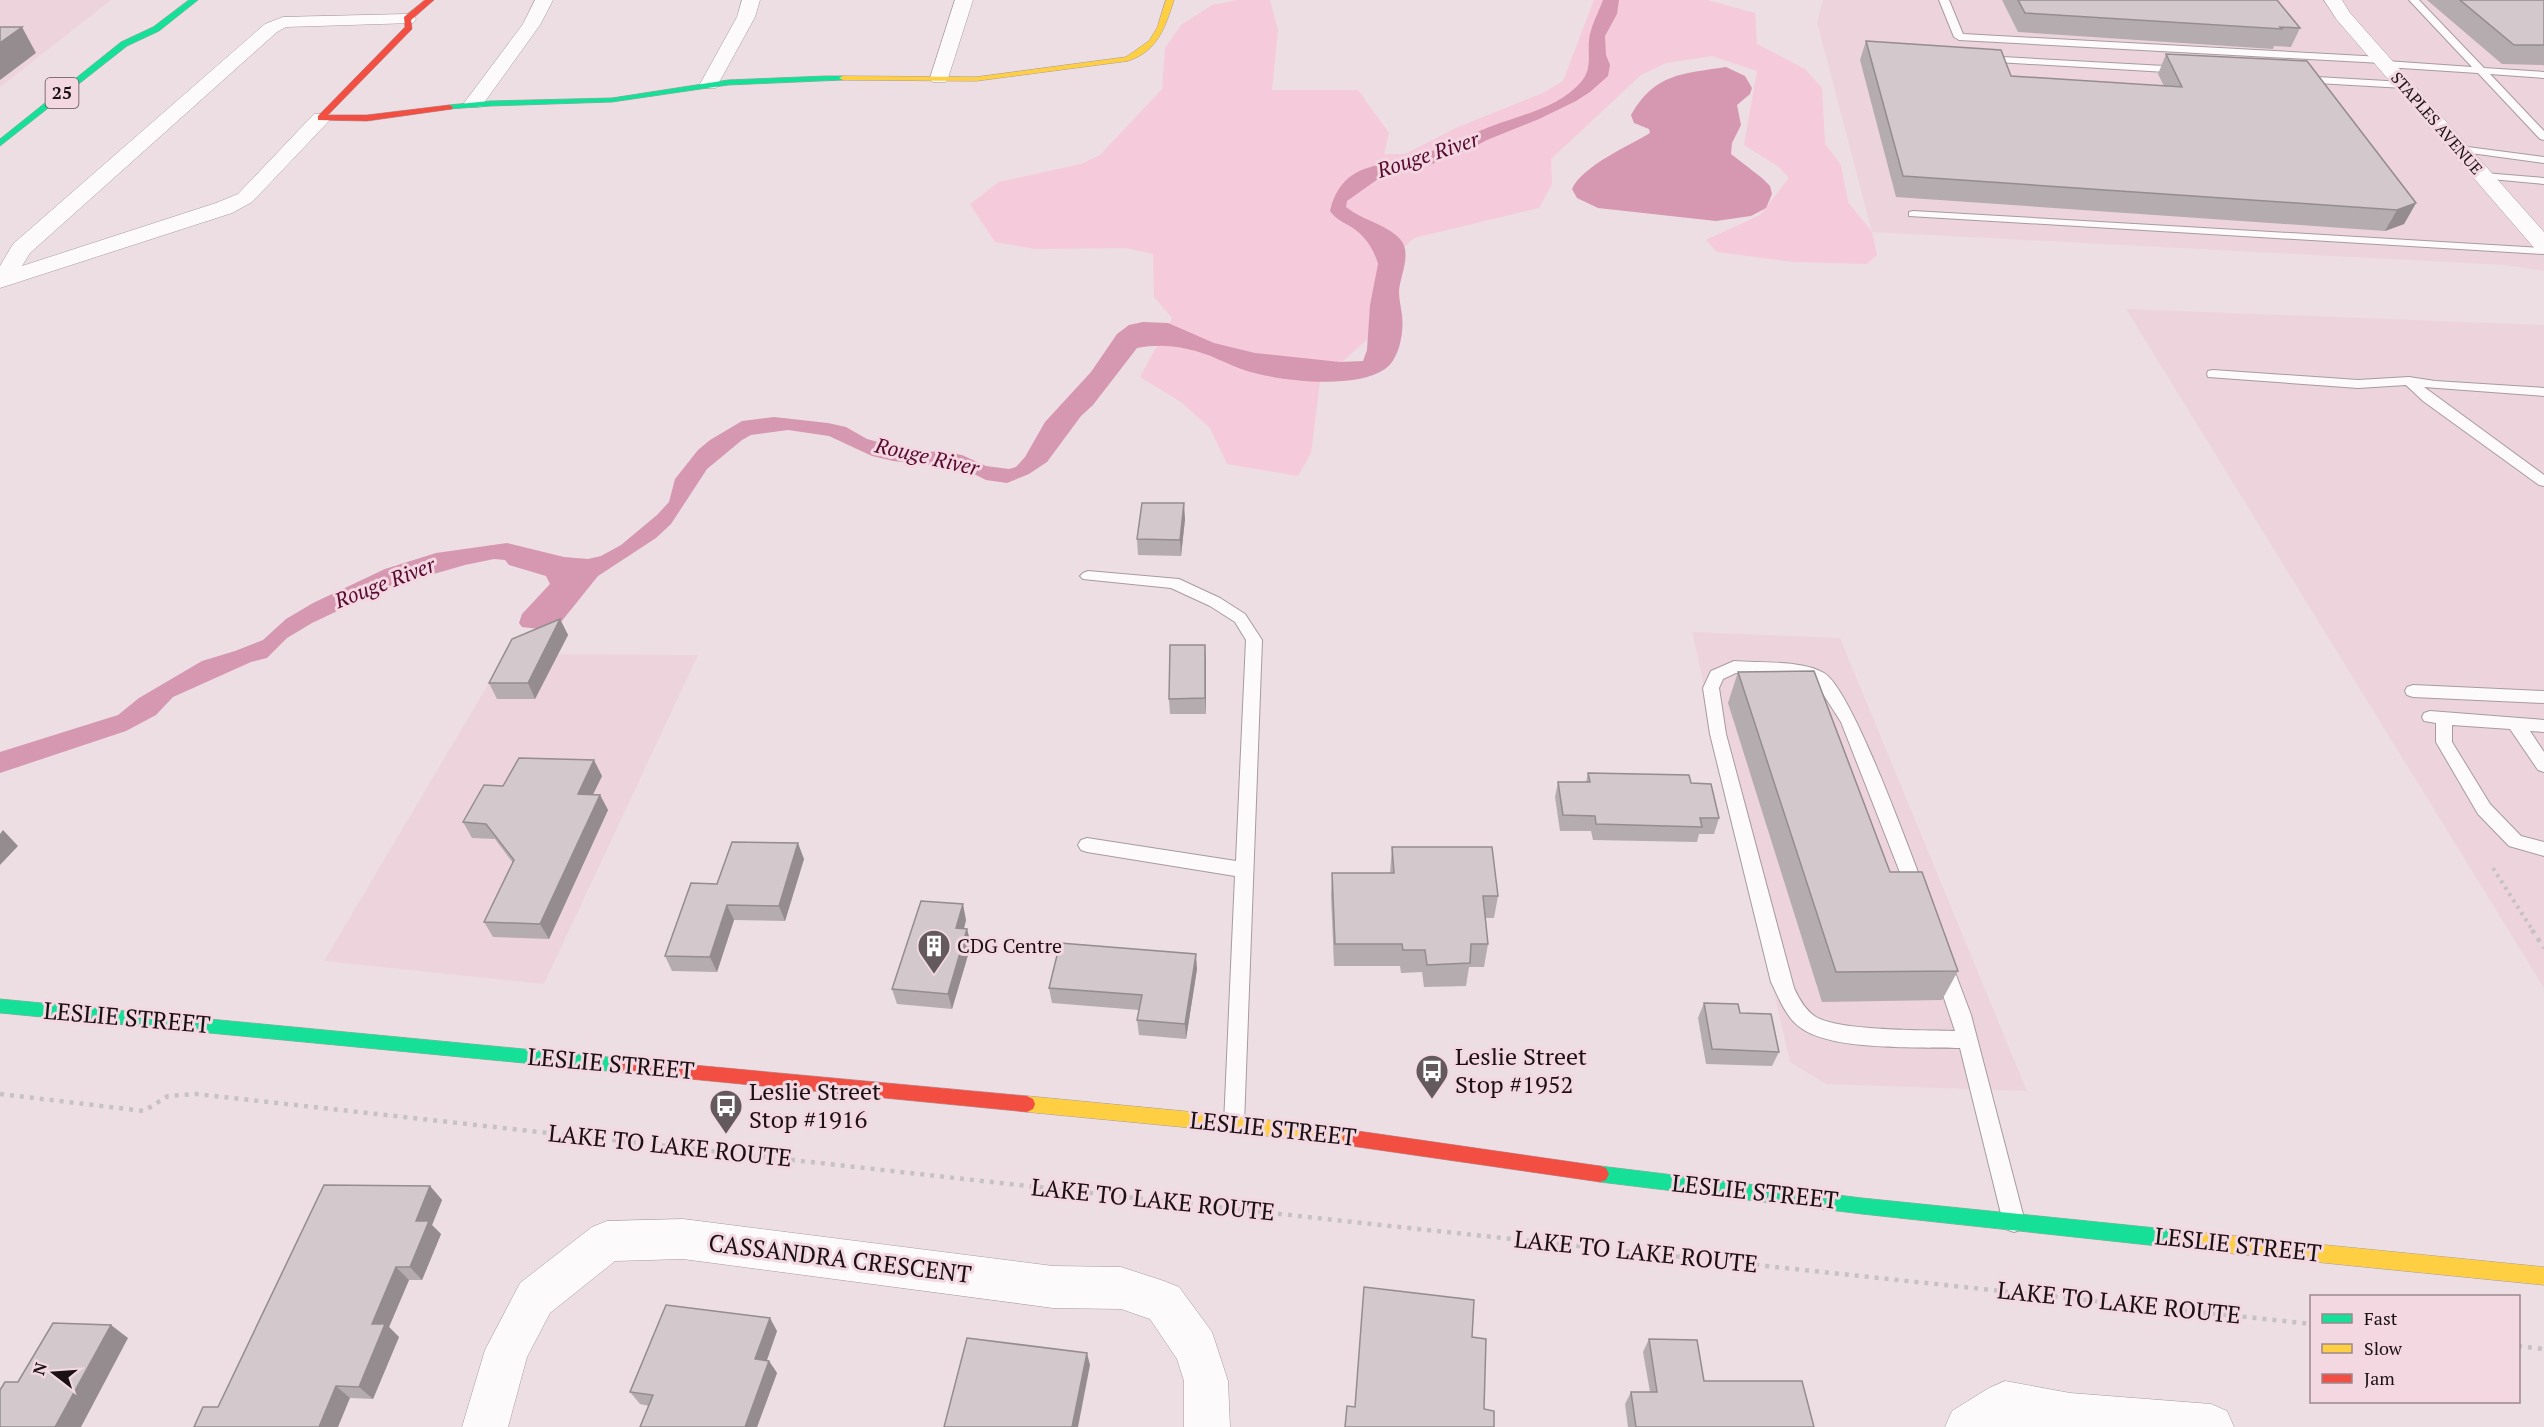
<svg xmlns="http://www.w3.org/2000/svg" width="2544" height="1427" font-family="'PT Serif',serif">
  <rect width="100%" height="100%" fill="#eddee3"/>
  <g fill="#edd3dc">
    <path d="M0 0H111L0 87Z"/>
    <path d="M1823 0H2544V271L2505 265 1872 232 1817 22Z"/>
    <path d="M2126 309 2544 325V988Z"/>
    <path d="M1692 632 1840 638 2027 1091 1826 1084 1790 1062Z"/>
    <path d="M506 654 698 655 544 984 324 961Z"/>
  </g>
  <path fill="#f5cada" d="M1238 0H1270L1278 30 1272 90H1358L1389 133 1384 154H1405L1458 127 1543 93 1563 81 1594 0H1707L1755 13 1757 44 1805 69 1822 88 1825 144 1841 165 1848 202 1872 232 1877 255 1867 264 1794 262 1717 252 1706 240 1760 215 1789 178 1779 167 1744 145 1757 71 1712 56 1666 63 1641 75 1551 159 1552 184 1539 208 1414 238 1399 252 1383 325 1320 382 1311 453 1298 476 1227 464 1210 428 1181 402 1140 377 1172 318 1154 297 1153 254 1126 248 1035 249 995 242 970 204 999 182 1081 164 1100 155 1162 89 1165 48 1181 25 1212 5Z"/>
  <g fill="#d697b0">
    <path d="M1603 0H1619L1617 14 1605 36 1606 55 1610 65 1608 76 1590 92 1576 101 1539 119 1487 140 1470 149 1429 165 1378 179 1347 201 1346 207C1362 220 1386 224 1400 239 1413 253 1399 278 1399 292 1399 299 1401 307 1402 315 1404 331 1400 359 1385 369 1354 390 1281 381 1247 371 1226 364 1209 353 1187 349 1170 345 1154 345 1137 348L1093 405 1081 416 1047 462 1029 474 1007 483 986 480 962 468 893 461 872 456 829 436 788 430 751 435 742 440 707 469 671 524 656 538 598 576 561 622 539 629 522 627 519 623 522 614 550 584 546 576 509 565 505 560 494 559 465 565 388 587 312 623 287 638 267 658 251 662 173 697 156 715 126 731 0 773V752L118 715 139 698 202 661 235 651 263 640 286 619 313 603 385 569 436 553 507 543 564 557 588 559 601 556 621 545 657 515 669 502 675 479 698 450 710 440 742 421 774 417 828 423 846 427 867 439 904 449 926 452 942 451 962 455 986 466 1009 469 1016 467 1025 457 1045 422 1091 372 1117 334 1129 325 1143 322 1168 323 1214 343 1255 353 1340 362 1363 361 1367 350 1370 305 1378 264C1375 252 1367 239 1357 231 1347 223 1338 222 1330 211 1333 196 1341 182 1354 174 1370 164 1401 161 1420 155 1445 148 1468 135 1492 126 1521 115 1560 107 1581 82 1594 67 1586 51 1590 34 1593 22 1599 11 1603 0Z"/>
    <path d="M1726 67 1745 76 1752 88 1750 94 1737 105 1741 125 1732 143 1731 154 1762 178 1770 186 1772 194 1766 208 1751 216 1716 221 1598 208 1577 198 1572 189C1582 166 1629 146 1650 133L1649 129 1634 123 1631 115C1655 73 1682 74 1726 67Z"/>
  </g>
  <g fill="none" stroke-linecap="round" stroke-linejoin="round">
    <g stroke="#a79b9f" stroke-width="2">
      <g id="lane">
        <path d="M1939 0H1949L1963 34 2382 57 2386 61 2472 67 2409 0H2419L2484 68 2544 72V78L2490 74 2544 131V140L2540 139 2478 73 2386 67 2382 63 1959 40 1954 37Z"/>
        <path d="M1984 56 2183 67 2188 70 2183 73 1981 61V57Z"/>
        <path d="M2301 73 2317 77 2404 82 2409 85 2404 88 2317 83 2298 78V74Z"/>
        <path d="M2460 146 2544 157V163L2456 151V147Z"/>
        <path d="M2484 173 2544 178V184L2480 178 2479 176Z"/>
        <path d="M1913 211 2544 248V254L1909 216V212Z"/>
        <path d="M2213 370 2358 380 2409 377 2435 381 2544 388V396L2424 387 2544 475V486L2539 485 2423 401 2406 385 2358 388 2208 377 2207 374 2208 371Z"/>
        <path d="M1088 571 1179 579 1220 598 1245 614 1262 640 1244 1124 1241 1131 1234 1133 1227 1131 1224 1124 1235 876 1087 852 1081 850 1078 845 1081 840 1087 838 1236 861 1246 640 1235 622 1210 606 1171 588 1083 579 1080 576 1083 573Z"/>
        <path d="M1734 661C1760 663 1802 660 1824 673 1852 689 1911 855 1926 893L1924 898 1917 900 1910 898 1841 722 1816 683 1806 677 1736 673 1723 679 1719 688 1726 734 1794 988C1799 999 1806 1011 1816 1017 1840 1031 1925 1030 1955 1031L1933 965 1936 959 1943 957 1950 959 1971 1015 2025 1222 2022 1229 2014 1232 2006 1229 2003 1222 1960 1048C1920 1047 1832 1051 1801 1028 1786 1018 1779 998 1771 982L1710 734 1703 688 1711 671Z"/>
        <path d="M2413 685 2544 691V703L2413 697 2407 695 2405 691 2407 687Z"/>
        <path d="M2430 711 2544 720V732L2530 731 2544 752V772L2538 770 2510 729 2452 725V742L2490 804 2521 836 2544 842V856L2509 846 2478 814 2436 742V723L2424 721 2422 717 2424 713Z"/>
      </g>
    </g>
    <g stroke="#a79b9f" stroke-width="1">
      <g id="street">
        <path d="M535 0H553L540 25 481 107H467L464 103 523 24Z"/>
        <path d="M742 0H760L755 17 716 88H702L700 84 737 17Z"/>
        <path d="M955 0H973L948 78 946 82H932L930 78Z"/>
        <path d="M2324 0H2342L2350 13 2544 232V252L2536 250 2337 20Z"/>
        <path d="M407 14 413 15 416 19 413 23 286 27 277 32 30 253 22 266 216 203 238 194 314 114H328L331 118 328 122 252 202 232 213 0 288V266L13 244 265 24 283 17Z"/>
        <path d="M683 1219 1053 1266 1121 1267 1164 1281 1179 1287 1212 1332 1228 1381 1230 1427H1184V1381L1177 1359 1150 1319 1121 1309 1053 1308 683 1259 615 1261 550 1313 527 1357 508 1427H462L485 1350 520 1283 592 1227 607 1221Z"/>
        <path d="M2005 1381 2070 1393 2211 1404 2227 1411 2234 1427H1945L1952 1411 1989 1388Z"/>
      </g>
    </g>
    <g stroke="#a79b9f" stroke-width="1">
      <g id="fast">
        <path d="M189 0H198L159 31 127 46 0 146V139L121 42 153 27Z"/>
        <path d="M826 76H843L847 78 843 80 728 85 612 102 490 106 449 109 445 107 449 105 490 101 612 98 728 80Z"/>
        <path d="M0 999 618 1058 624 1060 626 1065 624 1070 618 1072 0 1013Z"/>
        <path d="M1600 1166 1862 1198 2176 1230 2182 1233 2185 1239 2182 1245 2176 1248 1862 1214 1600 1182 1594 1180 1591 1174 1594 1168Z"/>
      </g>
    </g>
    <g stroke="#a79b9f" stroke-width="1">
      <g id="slow">
        <path d="M1166 0H1174C1165 27 1158 51 1128 61L976 81 843 80 839 78 843 76 976 77 1126 57 1149 41 1157 28Z"/>
        <path d="M1027 1096 1234 1116 1351 1130 1357 1132 1360 1138 1357 1144 1351 1146 1234 1132 1027 1112 1021 1109 1019 1104 1021 1099Z"/>
        <path d="M2176 1230 2544 1267V1285L2176 1248 2170 1245 2167 1239 2170 1233Z"/>
      </g>
    </g>
    <g stroke="#a79b9f" stroke-width="1">
      <g id="jam">
        <path d="M425 0H434L411 20 412 29 328 115H367L449 105 453 107 452 109 367 121 318 120V116L405 27 404 17Z"/>
        <path d="M618 1058 1027 1096 1033 1099 1035 1104 1033 1109 1027 1112 618 1072 612 1070 610 1065 612 1060Z"/>
        <path d="M1351 1130 1600 1166 1606 1168 1609 1174 1606 1180 1600 1182 1351 1146 1345 1144 1342 1138 1345 1132Z"/>
      </g>
    </g>
    <path stroke="#c6c2c4" stroke-width="4" stroke-dasharray="3 4.5" stroke-linecap="butt" d="M2493 868 2533 931"/>
    <g stroke="#c6c2c4" stroke-width="4.5" stroke-dasharray="4 6" stroke-linecap="butt">
      <path d="M2532 930 2544 948"/>
      <path d="M0 1094 144 1111 168 1096 196 1094 1371 1224 2312 1324"/>
      <path d="M2518 1346 2544 1349"/>
    </g>
    <use href="#lane" fill="#fcfafb" fill-rule="evenodd"/>
    <use href="#street" fill="#fcfafb" fill-rule="evenodd"/>
    <use href="#fast" fill="#16e098" fill-rule="evenodd"/>
    <use href="#slow" fill="#ffcf43" fill-rule="evenodd"/>
    <use href="#jam" fill="#f24e42" fill-rule="evenodd"/>
  </g>
  <g fill="#b5acaf">
    <path d="M2002 0H2277L2300 28 2291 47 2274 46 2273 49 2018 32Z"/>
    <path d="M2427 0H2544V66L2543 65 2502 64Z"/>
    <path d="M1866 41 2011 76 2164 86 2158 74 2166 54 2416 203 2404 224 2385 231 1896 197 1860 60Z"/>
    <path d="M1185 519 1181 556 1138 555 1137 539Z"/>
    <path d="M560 619 568 635 535 699H497L489 683Z"/>
    <path d="M1206 660V714H1170L1169 699Z"/>
    <path d="M1738 672 1890 872 1958 971 1942 1000 1822 1002 1728 703Z"/>
    <path d="M1588 773 1691 783 1719 818 1714 834H1699L1697 842 1593 840 1591 831H1560L1555 797 1558 782H1586Z"/>
    <path d="M602 776 593 794 600 795 608 810 549 939 493 937 484 922 513 863 495 839 472 838 463 822Z"/>
    <path d="M1392 847 1498 896 1494 918H1485L1488 944 1484 967H1469L1466 986 1424 987 1422 972 1401 973 1400 966H1334L1331 895 1332 873H1390Z"/>
    <path d="M804 859 785 921 734 920 717 972 672 971 665 956 717 884Z"/>
    <path d="M966 920 964 929H967L971 945 952 1009 897 1004 892 989Z"/>
    <path d="M1197 969 1186 1039 1139 1035 1137 1020 1139 1010 1052 1003 1049 988Z"/>
    <path d="M1704 1003 1740 1013 1779 1052 1772 1066 1706 1064 1698 1018Z"/>
    <path d="M430 1186 442 1200 432 1225 441 1234 422 1280H409L389 1327 399 1337 373 1399 350 1398 218 1407Z"/>
    <path d="M777 1331 767 1360 769 1361 777 1373 757 1427H640L649 1406 640 1404 630 1392Z"/>
    <path d="M1649 1339 1704 1381 1814 1427H1628L1625 1404 1631 1392H1650L1643 1352Z"/>
  </g>
  <g fill="#948c8f">
    <path d="M22 27 36 53 0 80V43Z"/>
    <path d="M2416 203 2404 224 2385 231 2397 210Z"/>
    <path d="M1184 503 1185 519 1181 556 1180 540Z"/>
    <path d="M560 619 568 635 535 699 528 683Z"/>
    <path d="M1205 645 1206 660V714L1205 698Z"/>
    <path d="M594 760 602 776 586 809 578 794Z"/>
    <path d="M600 795 608 810 549 939 540 924Z"/>
    <path d="M3 830 18 846 0 865V834Z"/>
    <path d="M798 843 804 859 785 921 779 906Z"/>
    <path d="M963 904 966 920 960 944 956 928Z"/>
    <path d="M727 905 734 920 717 972 710 957Z"/>
    <path d="M967 929 971 945 952 1009 948 994Z"/>
    <path d="M1196 954 1197 969 1186 1039 1185 1024Z"/>
    <path d="M430 1186 442 1200 432 1225 441 1234 422 1280 410 1267 416 1221Z"/>
    <path d="M396 1267 409 1280 389 1327 399 1337 373 1399 359 1387 372 1324Z"/>
    <path d="M770 1318 777 1331 763 1371 755 1359Z"/>
    <path d="M111 1325 128 1338 81 1427H55Z"/>
    <path d="M1087 1353 1090 1365 1078 1427H1072Z"/>
    <path d="M769 1361 777 1373 757 1427H745Z"/>
    <path d="M336 1386 350 1398 338 1427H319Z"/>
  </g>
  <g fill="#d3c8cc" stroke="#948c8f" stroke-width="1.5">
    <path d="M2018 0H2277L2300 28 2280 27 2282 29 2025 13Z"/>
    <path d="M2460 0H2544V45H2514Z"/>
    <path d="M0 27H22L0 43Z"/>
    <path d="M1866 41 2001 50 2011 76 2182 87 2166 54 2307 61 2416 203 2397 210 1903 176Z"/>
    <path d="M1142 503H1184L1180 540 1137 539Z"/>
    <path d="M560 619 528 683H489L512 639Z"/>
    <path d="M1170 645H1205V698L1169 699Z"/>
    <path d="M1814 671 1890 872H1922L1958 971 1836 972 1738 672Z"/>
    <path d="M519 758 594 760 578 794 600 795 540 924 484 922 514 860 486 824 463 822 484 785 503 786Z"/>
    <path d="M1588 773 1689 775 1691 783 1711 784 1719 818H1700L1702 827 1596 824 1595 816 1563 815 1558 782H1590Z"/>
    <path d="M732 842 798 843 779 906 727 905 710 957 665 956 691 883 717 884Z"/>
    <path d="M1392 847H1492L1498 896H1483L1488 944H1471L1470 963 1427 965 1425 950H1403L1402 944H1335L1332 873H1394Z"/>
    <path d="M921 901 963 904 956 928 967 929 948 994 892 989Z"/>
    <path d="M1060 943 1196 954 1185 1024 1137 1020 1142 995 1049 988Z"/>
    <path d="M1704 1003 1738 1004 1740 1013 1771 1014 1779 1052 1712 1049Z"/>
    <path d="M324 1185 430 1186 416 1221H429L410 1267H396L372 1324H385L359 1387 336 1386 319 1427H194L203 1407H218Z"/>
    <path d="M1364 1287 1474 1300 1472 1337 1486 1339 1484 1409 1494 1411V1427H1345L1347 1406 1355 1407Z"/>
    <path d="M666 1305 770 1318 755 1359 769 1361 745 1427H640L653 1395 630 1392Z"/>
    <path d="M53 1323 111 1325 55 1427H0V1390L5 1382H18Z"/>
    <path d="M967 1338 1087 1353 1072 1427H944Z"/>
    <path d="M1649 1339 1697 1340 1704 1381H1802L1814 1427H1636L1631 1392H1657Z"/>
  </g>
  <defs>
    <g id="building-pin" transform="scale(1.725)"><path d="M0 17L-7.5 6A9.5 9.5 0 1 1 7.5 6Z" fill="#64595c" stroke="#f3d8e1"/><path d="M-4-6H4V6H1V3H-1V6H-4ZM-2.5-4.3h1.7v1.8h-1.7ZM.8-4.3h1.7v1.8H.8ZM-2.5-1h1.7V.8h-1.7ZM.8-1h1.7V.8H.8Z" fill="#fff"/></g>
    <g id="bus-pin" transform="scale(1.725)"><path d="M0 17L-7.5 6A9.5 9.5 0 1 1 7.5 6Z" fill="#64595c" stroke="#f3d8e1"/><path d="M-5-6H5V4H4V6H2V4H-2V6H-4V4H-5ZM-3.5-4V0h7V-4ZM-3.5 1.2v1.5H-2V1.2ZM2 1.2v1.5H3.5V1.2Z" fill="#fff"/></g>
  </defs>
  <g fill-rule="evenodd">
    <use href="#building-pin" x="934" y="946"/>
    <use href="#bus-pin" x="1432" y="1071"/>
    <use href="#bus-pin" x="726" y="1106"/>
  </g>
  <g text-anchor="middle" stroke-width="6" stroke-linejoin="round" paint-order="stroke">
    <g font-size="16" fill="#1a1114" stroke="#f3d8e1">
      <text transform="translate(2437 123) rotate(49)" y="6">STAPLES AVENUE</text>
    </g>
    <rect fill="#f3d8e1" stroke="#5b4d52" stroke-width="1.5" x="45.5" y="78" width="33" height="30" rx="4.5"/>
    <g font-size="18" font-weight="bold" fill="#1a1114">
      <text x="62" y="99">25</text>
    </g>
    <g font-size="20" fill="#1a1114" stroke="#f3d8e1" text-anchor="start">
      <text x="957" y="953">CDG Centre</text>
    </g>
    <g font-size="21" font-style="italic" fill="#570932" stroke="#f3d8e1">
      <text transform="translate(1428 155) rotate(-18)" y="7">Rouge River</text>
      <text transform="translate(927 457) rotate(13)" y="7">Rouge River</text>
      <text transform="translate(385 583) rotate(-21)" y="7">Rouge River</text>
    </g>
    <g font-size="24" fill="#1a1114" stroke="#f3d8e1">
      <text transform="translate(127 1018) rotate(5)" y="8">LESLIE STREET</text>
      <text transform="translate(611 1064) rotate(5)" y="8">LESLIE STREET</text>
      <text transform="translate(1273 1129) rotate(6)" y="8">LESLIE STREET</text>
      <text transform="translate(670 1146) rotate(6)" y="8">LAKE TO LAKE ROUTE</text>
      <text transform="translate(1755 1192) rotate(6)" y="8">LESLIE STREET</text>
      <text transform="translate(1153 1200) rotate(6)" y="8">LAKE TO LAKE ROUTE</text>
      <text transform="translate(2238 1245) rotate(6)" y="8">LESLIE STREET</text>
      <text transform="translate(1636 1252) rotate(6)" y="8">LAKE TO LAKE ROUTE</text>
      <text transform="translate(840 1259) rotate(7)" y="8">CASSANDRA CRESCENT</text>
      <text transform="translate(2119 1303) rotate(6)" y="8">LAKE TO LAKE ROUTE</text>
    </g>
    <g font-size="24" fill="#1a1114" stroke="#f3d8e1" text-anchor="start">
      <text x="1455" y="1065">Leslie Street<tspan x="1455" dy="28">Stop #1952</tspan></text>
      <text x="749" y="1100">Leslie Street<tspan x="749" dy="28">Stop #1916</tspan></text>
    </g>
  </g>
  <rect x="2310" y="1295" width="210" height="108" fill="#f3d8e1" stroke="#9c888f" stroke-width="1.5"/>
  <rect x="2322" y="1314" width="30" height="9" fill="#16e098" stroke="#9c888f" stroke-width="1.5"/>
  <text x="2364" y="1325" font-size="18" fill="#1a1114">Fast</text>
  <rect x="2322" y="1344" width="30" height="9" fill="#ffcf43" stroke="#9c888f" stroke-width="1.5"/>
  <text x="2364" y="1355" font-size="18" fill="#1a1114">Slow</text>
  <rect x="2322" y="1374" width="30" height="9" fill="#f24e42" stroke="#9c888f" stroke-width="1.5"/>
  <text x="2364" y="1385" font-size="18" fill="#1a1114">Jam</text>
  <g transform="translate(54 1373) rotate(287)" stroke="#f3d8e1" stroke-width="4.5" paint-order="stroke">
  <path d="M0-4.5L10 22L0 15L-10 22Z" fill="#1a1114"/>
  <text y="-9" font-size="16" font-weight="bold" text-anchor="middle" fill="#1a1114">N</text>
  </g>
</svg>
